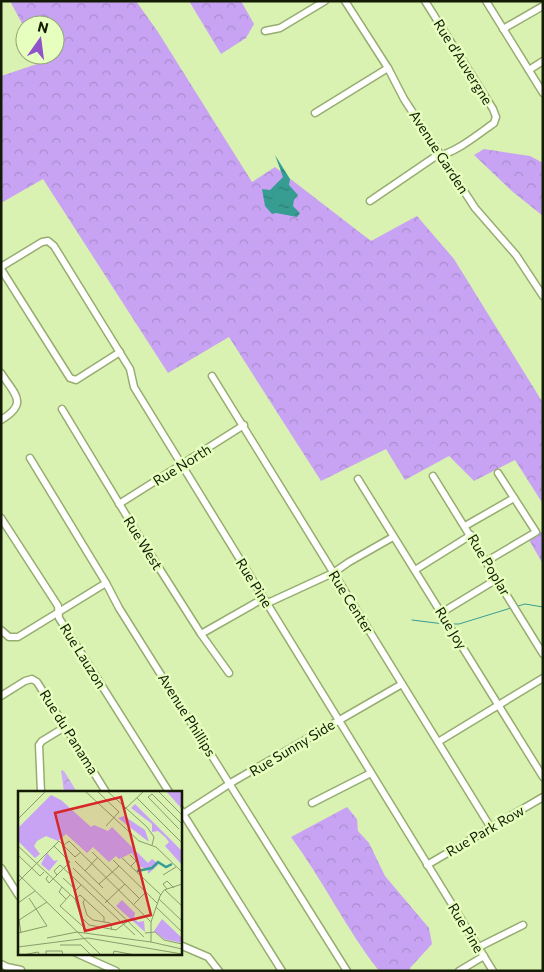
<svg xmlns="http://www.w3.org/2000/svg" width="544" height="972" font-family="Commissioner,sans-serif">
  <defs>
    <pattern id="forest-crowns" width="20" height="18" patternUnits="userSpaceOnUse" patternTransform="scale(1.25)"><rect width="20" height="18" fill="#c8a3f3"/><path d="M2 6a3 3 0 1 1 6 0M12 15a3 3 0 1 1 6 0" fill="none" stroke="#ab8ccf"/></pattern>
    <pattern id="park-crowns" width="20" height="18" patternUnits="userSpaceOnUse" patternTransform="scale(1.25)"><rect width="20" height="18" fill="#cdaef3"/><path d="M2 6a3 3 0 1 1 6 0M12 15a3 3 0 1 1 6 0" fill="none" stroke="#af95cf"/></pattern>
    <pattern id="water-ripples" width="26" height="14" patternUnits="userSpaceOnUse" patternTransform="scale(1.25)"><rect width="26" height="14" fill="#379d92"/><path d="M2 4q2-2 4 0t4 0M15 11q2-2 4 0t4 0" fill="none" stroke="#2d7f75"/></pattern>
  </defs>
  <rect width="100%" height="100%" fill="#d9f2b2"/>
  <g fill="url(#forest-crowns)">
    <path d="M10 1H136L158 32 252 182 275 167 371 241 417 216 454 259 543 403V504L515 460 474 481 449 456 405 480 386 449 321 481 229 337 168 373 43 179 1 203V76L43 62 39 55H55V25H25V29Z"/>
    <path d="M189 1H241L254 24 246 38 221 54Z"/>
    <path d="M484 149 530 156 543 163V216L513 192 474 155Z"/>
    <path d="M543 531V564L529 540Z"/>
    <path d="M347 807 357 819 358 831 369 843 385 876 429 928 432 944 410 968 411 971H379C346 929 323 880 291 837Z"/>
  </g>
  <path fill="url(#park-crowns)" d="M61 770 64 771 77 792H64Z"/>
  <path fill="url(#water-ripples)" d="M275 155 290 179 289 185 298 195 294 200 293 206 300 213 297 217 276 213 272 214 265 206 262 189 270 190 283 177Z"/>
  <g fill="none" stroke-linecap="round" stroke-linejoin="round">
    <g stroke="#379d92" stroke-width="1">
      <path d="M518 606 525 604 543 607"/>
      <path d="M412 620 444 624"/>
      <path d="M450 624H459L511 608"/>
    </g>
    <g stroke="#97ad70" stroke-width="9">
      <g id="minor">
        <path d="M345 1 388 68 404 99 475 208 516 255 543 296"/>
        <path d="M486 1 543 93"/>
        <path d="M503 29 543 6"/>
        <path d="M265 31 280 28 325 1"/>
        <path d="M529 70 543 61"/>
        <path d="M315 113 388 68"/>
        <path d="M370 201 436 156C453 155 480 133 494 123L496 117 493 109 425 1"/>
        <path d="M1 267 42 242 48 241 54 246 130 369 134 387 137 392 493 971"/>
        <path d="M1 269 70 378 76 380 120 352"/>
        <path d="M1 373C15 395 29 403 1 420"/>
        <path d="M212 376 491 828"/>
        <path d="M62 409 140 538 201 634 229 673"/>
        <path d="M30 458 106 583 119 608 347 971"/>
        <path d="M433 476 543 654"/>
        <path d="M358 479 543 777"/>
        <path d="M119 504 244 425"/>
        <path d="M1 518 58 606 59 618 169 792"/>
        <path d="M465 526 514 498"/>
        <path d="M487 561 536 532 498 473"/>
        <path d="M415 570 471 535"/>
        <path d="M441 613 497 579"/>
        <path d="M1 630 9 637H18L106 583"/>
        <path d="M201 634 259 601 270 602 333 573 349 562 393 537"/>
        <path d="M1 696 25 681 32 679 37 682 106 792"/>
        <path d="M438 742 543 678"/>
        <path d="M41 792 39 745 42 741 65 727"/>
        <path d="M312 803 371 773"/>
        <path d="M180 809 282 971"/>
        <path d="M183 814 234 781 402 684"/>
        <path d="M427 865 543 797"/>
        <path d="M1 868 19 896"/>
        <path d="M180 945 208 957 219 971"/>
        <path d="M479 947 523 925"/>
        <path d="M76 953 116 971"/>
        <path d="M1 964 7 967 21 970"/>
        <path d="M459 971 484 956"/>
      </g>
    </g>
    <use href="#minor" stroke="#fff" stroke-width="6"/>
  </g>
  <g text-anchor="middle" stroke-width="5" stroke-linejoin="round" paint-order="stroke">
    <g font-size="14" fill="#131b04" stroke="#e6ffbf">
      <text transform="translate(463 62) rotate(58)" y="5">Rue d'Auvergne</text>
      <text transform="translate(439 152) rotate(57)" y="5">Avenue Garden</text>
      <text transform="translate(182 465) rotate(-32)" y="5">Rue North</text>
      <text transform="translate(143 543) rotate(58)" y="5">Rue West</text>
      <text transform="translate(489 565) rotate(59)" y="5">Rue Poplar</text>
      <text transform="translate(254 583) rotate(58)" y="5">Rue Pine</text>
      <text transform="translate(351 602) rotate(58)" y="5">Rue Center</text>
      <text transform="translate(451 628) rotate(58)" y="5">Rue Joy</text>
      <text transform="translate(83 656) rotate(58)" y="5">Rue Lauzon</text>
      <text transform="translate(187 715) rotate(58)" y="5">Avenue Phillips</text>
      <text transform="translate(69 732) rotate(58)" y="5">Rue du Panama</text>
      <text transform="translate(292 748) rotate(-31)" y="5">Rue Sunny Side</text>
      <text transform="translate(485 831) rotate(-30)" y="5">Rue Park Row</text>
      <text transform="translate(466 928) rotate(59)" y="5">Rue Pine</text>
    </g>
  </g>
  <g transform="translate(18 791)">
    <rect width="164" height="164" fill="#d9f2b2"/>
    <path d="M148 0H164V18ZM33 4 43 9 73 36 76 34 90 40 94 36 130 72 134 68 141 73 130 83V78L122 76 114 62 101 68 98 65 91 71 75 56 69 62 48 43 40 50 28 45 19 50 16 55 22 63 17 67 0 50V37ZM117 13 164 60V74L147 55 151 51 147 46 140 40 134 41V33L113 17ZM106 25 127 39 131 51 100 27ZM29 62 36 70 40 69 31 80 23 73ZM104 109 117 122 116 127 120 131 126 130 127 141 98 115ZM144 128 164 147V152L146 148 136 140Z" fill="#c8a3f3"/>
    <path fill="none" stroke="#379d92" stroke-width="2.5" d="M119 80 134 77 140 71 148 76 154 73"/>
    <path fill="none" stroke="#8a9c6c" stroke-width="1" d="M67 0 121 50 138 56 164 81M79 0 101 21 88 35M89 0 129 36 136 46 134 54M140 0 164 24M119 7 164 52M107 18 126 0M0 28 28 0M161 38 130 6 134 3 164 33M0 55 57 108 63 126 71 134 98 139 110 130M45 55 51 50 133 131M74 61 122 108M0 64 22 85 26 81M112 64 118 70 113 75M104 67 143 104M95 69 139 112M57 70 85 97M55 77 126 146M67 80 80 66M0 83 83 164M39 84 36 80 42 74 117 144M145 84 158 76M30 85 28 88 31 92 52 71 36 55M45 87 58 99 63 94M0 91 41 50 57 66 63 61M81 93 101 75M44 96 41 101 48 108M149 98 145 93 149 90 156 97M147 99 164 115M52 104 42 115 69 139M57 108 62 104 86 126V131M67 108 65 111 69 124 75 129 92 132 94 139M141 108 164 130M0 112 17 100M87 112 107 93M115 114 128 101M138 116 164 141M59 141 133 151M0 142 29 135 11 107M3 142 1 129 29 111M127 142 137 141 146 149 164 153M29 147 59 141M133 151V131L142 105 146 99 164 93M133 151 164 158M42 154H63L73 164M0 156 70 147 164 163M5 164 20 161 22 164M28 164V160H44L45 164M95 164 96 160 117 164"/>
    <path fill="#d62828" fill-opacity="0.15" stroke="#d62828" stroke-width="2.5" d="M103 6 133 124 67 140 37 22Z"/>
    <rect width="164" height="164" fill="none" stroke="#131b04" stroke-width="2.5"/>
  </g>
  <rect width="544" height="972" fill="none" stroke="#131b04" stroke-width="5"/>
  <g transform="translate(40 40) rotate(14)"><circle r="24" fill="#e6ffbf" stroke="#92a474"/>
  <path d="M0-4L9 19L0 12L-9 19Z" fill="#9053c9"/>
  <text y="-8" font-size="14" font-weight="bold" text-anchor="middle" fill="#131b04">N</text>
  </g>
</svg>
